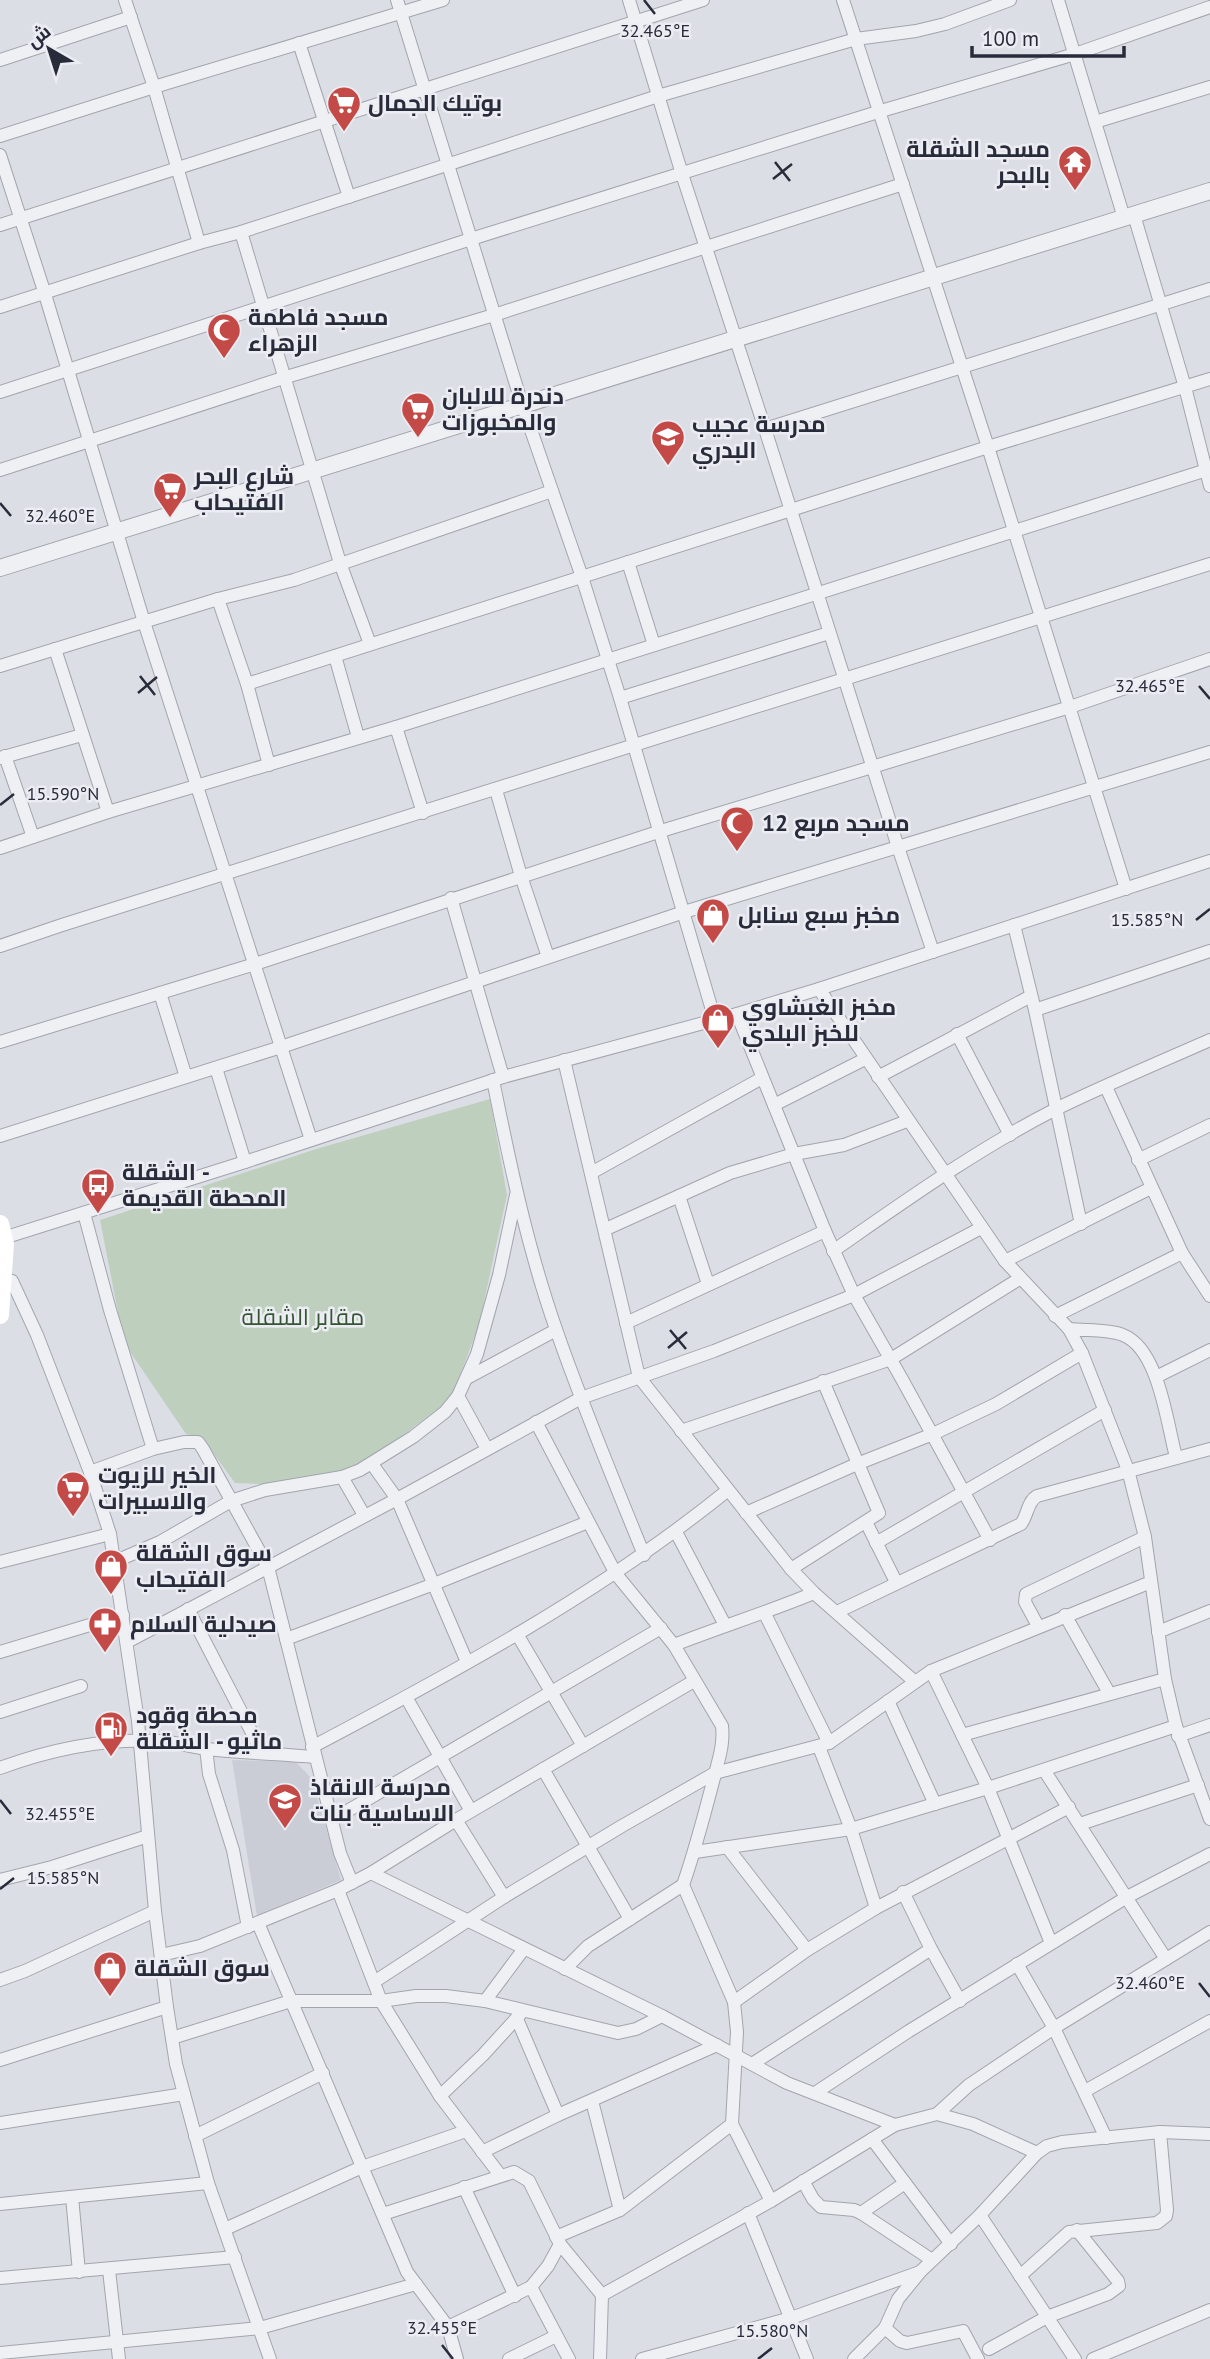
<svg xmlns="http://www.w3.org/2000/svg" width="1210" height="2359" font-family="'PT Sans',Cairo,sans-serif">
  <rect width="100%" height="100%" fill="#dcdee5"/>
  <path fill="#cacdd6" d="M232 1760 296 1762 312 1779 341 1880 257 1916Z"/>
  <path fill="#bfcfbe" d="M490 1099 507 1195 479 1325 451 1399 351 1474 286 1485 235 1483 202 1438 186 1434 124 1343 100 1220 316 1149Z"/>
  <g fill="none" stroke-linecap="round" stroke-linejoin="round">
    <g stroke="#a2a5ae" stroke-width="14">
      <g id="minor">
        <path d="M125 0 154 87 199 243"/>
        <path d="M397 0 522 404 582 577 620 698 715 1020"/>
        <path d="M629 0 682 174 765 429 1210 289"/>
        <path d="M843 0 988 447 1126 889"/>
        <path d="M1058 0 1124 218"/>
        <path d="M299 43 349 197"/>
        <path d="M0 60 131 17"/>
        <path d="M1095 122 1210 87"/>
        <path d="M0 136 154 87 443 0"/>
        <path d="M0 155 44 291 144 622 311 1140"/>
        <path d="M1134 215 1185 387 1210 486"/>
        <path d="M0 225 703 0"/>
        <path d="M241 232 340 563 370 644"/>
        <path d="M0 307 199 243 241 232 658 96 856 39 916 31 945 24 1010 0"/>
        <path d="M0 392 471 239 881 111 1075 54 1210 7"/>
        <path d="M765 429 898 847 933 952"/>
        <path d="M0 470 283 378 494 315 903 184"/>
        <path d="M628 562 654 645"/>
        <path d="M218 599 247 684 269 765"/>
        <path d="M55 649 108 812"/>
        <path d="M335 656 358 737"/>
        <path d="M0 666 218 599 294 580 552 491"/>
        <path d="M247 684 988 447 1210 379"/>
        <path d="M620 698 829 633"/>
        <path d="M396 727 423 813"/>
        <path d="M5 756 33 837"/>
        <path d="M0 758 82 735"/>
        <path d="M496 790 521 876 548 957"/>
        <path d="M0 848 108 812 396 727 1210 469"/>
        <path d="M451 898 503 1077"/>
        <path d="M1014 925 1035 1010 1081 1224"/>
        <path d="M0 946 62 925 1210 564"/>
        <path d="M819 989 1005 1261 1069 1329 1082 1353 1128 1470 1145 1537 1165 1679 1176 1726 1210 1819"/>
        <path d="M160 993 186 1077"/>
        <path d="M1035 1010 1210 951"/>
        <path d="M737 1014 825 1231 854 1295 903 1381 990 1540"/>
        <path d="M957 1034 1010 1135"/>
        <path d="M0 1042 255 964 661 831 1070 707 1210 659"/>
        <path d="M564 1060 639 1377 791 1569 814 1593 914 1681"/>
        <path d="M216 1068 245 1162"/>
        <path d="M878 1077 1031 996"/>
        <path d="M493 1080C510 1165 528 1250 557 1332 583 1407 614 1481 644 1555"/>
        <path d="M1106 1087 1182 1253 1210 1296"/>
        <path d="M774 1105 865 1059"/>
        <path d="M0 1136 281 1047 684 912 1210 752"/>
        <path d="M1138 1160 1210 1125"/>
        <path d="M591 1173 762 1078"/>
        <path d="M679 1196 708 1284"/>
        <path d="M84 1213 110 1310 153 1449"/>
        <path d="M606 1229 730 1173 794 1154 844 1145 907 1121"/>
        <path d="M0 1239 245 1162 503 1077 737 1014 819 989 1210 861"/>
        <path d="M833 1251C905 1201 976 1150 1054 1110 1105 1085 1158 1063 1210 1040"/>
        <path d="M1005 1261 1151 1188"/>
        <path d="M0 1277 12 1281 37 1335 90 1472 110 1534 138 1721 155 1911 167 2007 176 2064 208 2183 270 2359"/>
        <path d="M1055 1316 1182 1253"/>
        <path d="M626 1323 825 1231"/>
        <path d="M1069 1329C1086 1331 1107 1329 1123 1335 1159 1349 1167 1424 1176 1457"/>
        <path d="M1156 1377 1210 1350"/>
        <path d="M467 1378 556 1330"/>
        <path d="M458 1396 487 1449"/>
        <path d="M536 1422 616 1574 674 1645 722 1726C724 1744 719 1758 715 1774 705 1812 696 1848 683 1885L734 2002 737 2032 732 2124 771 2201"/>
        <path d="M681 1431 891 1359 1019 1279"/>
        <path d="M372 1464 397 1499 467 1662"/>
        <path d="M90 1472 153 1449 184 1442H198L203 1449 268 1567 340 1853 352 1883"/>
        <path d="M342 1477 364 1515"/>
        <path d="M746 1513 857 1464 933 1434 996 1404 1082 1353"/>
        <path d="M866 1522 896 1582"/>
        <path d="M676 1532 725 1625"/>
        <path d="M876 1543 1105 1410"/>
        <path d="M116 1561 160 1542 231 1501 265 1490 342 1477 360 1470 413 1437 445 1412 458 1396 477 1354 499 1275 516 1195"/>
        <path d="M0 1562 110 1534"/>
        <path d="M791 1569 879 1513 823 1381"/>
        <path d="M188 1609 262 1752"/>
        <path d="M837 1612 1021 1524C1028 1515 1027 1502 1037 1496L1210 1449"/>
        <path d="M765 1614 829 1743"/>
        <path d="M1065 1615 1109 1693"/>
        <path d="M1038 1626 1025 1602 1026 1594 1145 1537"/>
        <path d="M1158 1632 1210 1611"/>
        <path d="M517 1634 583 1746"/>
        <path d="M286 1639 434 1584 588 1522"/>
        <path d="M127 1642 397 1499 581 1398 714 1351 854 1295 981 1228"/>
        <path d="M674 1645C720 1627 768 1612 814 1593"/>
        <path d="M0 1652 123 1615"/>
        <path d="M931 1671 988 1788 1051 1943"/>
        <path d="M406 1697 471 1811"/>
        <path d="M888 1701 935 1804"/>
        <path d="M0 1712 81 1686"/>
        <path d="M962 1735 1165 1679"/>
        <path d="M1178 1736 1210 1725"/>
        <path d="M312 1747C456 1671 601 1593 728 1490"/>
        <path d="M819 1747 851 1829 876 1908"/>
        <path d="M206 1748 209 1774 233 1850 248 1927"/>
        <path d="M0 1768C49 1750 106 1738 159 1741 176 1742 191 1747 207 1749 243 1753 280 1754 315 1757"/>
        <path d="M543 1769 630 1919"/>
        <path d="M1044 1770 1166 1959"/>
        <path d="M332 1820 661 1628"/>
        <path d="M456 1820 504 1897"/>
        <path d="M1080 1824 1198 1785"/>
        <path d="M727 1847 807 1950"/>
        <path d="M695 1852 851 1829 988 1788 1176 1726"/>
        <path d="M371 1873 456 1820 694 1681"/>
        <path d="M0 1880 52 1867 148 1836"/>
        <path d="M338 1890 381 2001 440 2096 500 2175"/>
        <path d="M903 1892 931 1949 960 2001"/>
        <path d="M258 1923 407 2272 448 2327 457 2359"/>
        <path d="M161 1955 200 1946 338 1890 371 1873 662 2016 787 2083 895 2125"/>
        <path d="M1017 1964 1054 2028 1106 2138"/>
        <path d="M565 1969 588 1946 683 1885"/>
        <path d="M0 1980 25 1971 155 1911"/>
        <path d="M374 1982 504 1897 622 1826 715 1773 829 1743 931 1671 1151 1582"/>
        <path d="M485 2001 523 1950"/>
        <path d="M734 2002 807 1950 876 1908 1069 1807"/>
        <path d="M517 2019 558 2115"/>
        <path d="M172 2038 291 2001H381L416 1996H446L485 2001 618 2033 636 2029 662 2016"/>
        <path d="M0 2060 167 2007"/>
        <path d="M752 2064 931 1949"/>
        <path d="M1085 2091 1210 2021"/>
        <path d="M815 2093 909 2031 1127 1897 1210 1854"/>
        <path d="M440 2096 483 2055 523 2011"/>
        <path d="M592 2101 620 2210"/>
        <path d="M937 2114 969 2085 1054 2028 1210 1932"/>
        <path d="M0 2123 184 2094"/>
        <path d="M195 2136 323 2073"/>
        <path d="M872 2139 951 2244"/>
        <path d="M482 2152 558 2115 717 2045"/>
        <path d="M803 2181 813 2199 821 2207 854 2210 861 2213 932 2260"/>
        <path d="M464 2187 515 2296"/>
        <path d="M72 2197 79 2272"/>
        <path d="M0 2204 208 2183"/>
        <path d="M748 2213 807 2359"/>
        <path d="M861 2213 905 2183"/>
        <path d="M383 2214 514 2172 529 2181 560 2244 602 2295"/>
        <path d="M980 2215 1075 2359"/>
        <path d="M225 2229 362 2167 466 2131"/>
        <path d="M556 2237 620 2210 732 2124"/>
        <path d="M109 2270 119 2359"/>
        <path d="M1020 2276 1069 2232 1157 2223 1166 2216 1167 2210 1160 2132"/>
        <path d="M0 2278 235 2257"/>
        <path d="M531 2287 569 2359"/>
        <path d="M448 2327 531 2287 548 2266 560 2244"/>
        <path d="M885 2328 900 2341 907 2343 963 2331 978 2359"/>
        <path d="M989 2349 1047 2317 1108 2294 1119 2286 1118 2281 1077 2230"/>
        <path d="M0 2353 260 2328 416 2284"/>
        <path d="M509 2359 556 2336"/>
        <path d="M600 2359 602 2295 771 2201 895 2125 937 2114 973 2124 1037 2153 1047 2146 1062 2142 1160 2132 1210 2134"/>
        <path d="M642 2359 791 2318 920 2272"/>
        <path d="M854 2359 885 2328 898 2299 920 2272 980 2215 1037 2153"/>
        <path d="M1093 2359 1210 2310"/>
      </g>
    </g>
    <g stroke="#a2a5ae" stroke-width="18">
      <path id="tertiary" d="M0 568 1210 191"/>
    </g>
    <use href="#minor" stroke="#eff0f4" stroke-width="12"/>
    <use href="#tertiary" stroke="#eff0f4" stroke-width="16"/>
    <path stroke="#fff" stroke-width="18" d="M0 1224 5 1244 0 1315"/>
  </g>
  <path fill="none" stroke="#272b3a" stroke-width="2.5" d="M644 0 655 14M775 162 790 181M773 179 792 164M0 503 11 516M140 676 155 695M1199 686 1210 699M138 693 157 677M0 805 14 794M1196 920 1210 909M670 1330 686 1349M668 1348 687 1332M0 1800 11 1814M0 1889 14 1878M1199 1983 1210 1997M442 2345 453 2359M758 2359 772 2348"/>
  <defs>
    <g id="supermarket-pin" transform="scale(1.75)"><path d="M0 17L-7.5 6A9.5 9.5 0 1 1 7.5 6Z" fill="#c44a47" stroke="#ebedf3"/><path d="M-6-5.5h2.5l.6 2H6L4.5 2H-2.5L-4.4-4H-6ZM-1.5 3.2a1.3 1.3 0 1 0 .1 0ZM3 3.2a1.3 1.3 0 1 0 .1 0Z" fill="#fff"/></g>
    <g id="temple-pin" transform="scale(1.75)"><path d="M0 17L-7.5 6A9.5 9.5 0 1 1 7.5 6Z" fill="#c44a47" stroke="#ebedf3"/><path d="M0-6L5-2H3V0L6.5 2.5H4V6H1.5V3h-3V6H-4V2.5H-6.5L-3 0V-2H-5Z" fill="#fff"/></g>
    <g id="mosque-pin" transform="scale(1.75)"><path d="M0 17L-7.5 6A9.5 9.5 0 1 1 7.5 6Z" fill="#c44a47" stroke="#ebedf3"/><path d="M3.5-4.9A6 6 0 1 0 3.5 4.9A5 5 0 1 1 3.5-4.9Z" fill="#fff"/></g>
    <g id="school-pin" transform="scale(1.75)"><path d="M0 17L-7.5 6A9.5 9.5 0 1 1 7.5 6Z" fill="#c44a47" stroke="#ebedf3"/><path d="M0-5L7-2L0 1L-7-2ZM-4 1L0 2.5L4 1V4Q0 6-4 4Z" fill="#fff"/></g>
    <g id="shop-pin" transform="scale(1.75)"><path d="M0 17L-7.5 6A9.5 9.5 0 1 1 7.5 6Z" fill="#c44a47" stroke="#ebedf3"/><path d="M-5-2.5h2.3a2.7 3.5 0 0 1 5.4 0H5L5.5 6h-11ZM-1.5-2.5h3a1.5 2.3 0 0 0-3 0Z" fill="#fff"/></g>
    <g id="bus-pin" transform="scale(1.75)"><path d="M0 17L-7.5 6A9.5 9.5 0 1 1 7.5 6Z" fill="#c44a47" stroke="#ebedf3"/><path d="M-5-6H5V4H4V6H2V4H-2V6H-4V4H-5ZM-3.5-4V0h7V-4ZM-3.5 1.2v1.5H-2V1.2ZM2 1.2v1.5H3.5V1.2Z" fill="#fff"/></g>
    <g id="pharmacy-pin" transform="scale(1.75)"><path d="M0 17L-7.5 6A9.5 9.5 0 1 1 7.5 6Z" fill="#c44a47" stroke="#ebedf3"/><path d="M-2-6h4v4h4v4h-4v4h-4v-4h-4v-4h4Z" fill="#fff"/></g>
    <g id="fuel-pin" transform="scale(1.75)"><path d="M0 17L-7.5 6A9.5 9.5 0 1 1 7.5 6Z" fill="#c44a47" stroke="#ebedf3"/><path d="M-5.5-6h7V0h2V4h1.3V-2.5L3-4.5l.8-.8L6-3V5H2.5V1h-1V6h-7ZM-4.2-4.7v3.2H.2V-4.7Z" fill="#fff"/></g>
  </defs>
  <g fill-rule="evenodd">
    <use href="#supermarket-pin" x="344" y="103"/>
    <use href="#temple-pin" x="1075" y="162"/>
    <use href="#mosque-pin" x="224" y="330"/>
    <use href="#supermarket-pin" x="418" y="409"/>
    <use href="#school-pin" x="668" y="437"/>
    <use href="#supermarket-pin" x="170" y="489"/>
    <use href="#mosque-pin" x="737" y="823"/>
    <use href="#shop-pin" x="713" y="915"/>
    <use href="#shop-pin" x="718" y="1020"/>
    <use href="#bus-pin" x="98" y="1185"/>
    <use href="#supermarket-pin" x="73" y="1488"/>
    <use href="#shop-pin" x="111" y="1566"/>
    <use href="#pharmacy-pin" x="105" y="1624"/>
    <use href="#fuel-pin" x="111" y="1728"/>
    <use href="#school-pin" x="285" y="1800"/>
    <use href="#shop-pin" x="110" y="1968"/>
  </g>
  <g text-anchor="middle" stroke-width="5" stroke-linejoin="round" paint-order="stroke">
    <g font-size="23" font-weight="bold" fill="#272b3a" stroke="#ebedf3" text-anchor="start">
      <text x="368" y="111">بوتيك الجمال</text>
      <text x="1050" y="157" text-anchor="end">مسجد الشقلة<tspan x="1050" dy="26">بالبحر</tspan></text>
      <text x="248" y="325">مسجد فاطمة<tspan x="248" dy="26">الزهراء</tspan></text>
      <text x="442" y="404">دندرة للالبان<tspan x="442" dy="26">والمخبوزات</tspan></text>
      <text x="692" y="432">مدرسة عجيب<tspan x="692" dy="26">البدري</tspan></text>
      <text x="194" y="484">شارع البحر<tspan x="194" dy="26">الفتيحاب</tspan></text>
      <text x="762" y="831">مسجد مربع 12</text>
      <text x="738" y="923">مخبز سبع سنابل</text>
      <text x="742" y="1015">مخبز الغبشاوي<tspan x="742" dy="26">للخبز البلدي</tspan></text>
      <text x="122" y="1180">الشقلة -<tspan x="122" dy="26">المحطة القديمة</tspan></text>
      <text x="98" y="1483">الخير للزيوت<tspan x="98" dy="26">والاسبيرات</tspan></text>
      <text x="136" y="1561">سوق الشقلة<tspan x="136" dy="26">الفتيحاب</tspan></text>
      <text x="130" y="1632">صيدلية السلام</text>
      <text x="136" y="1723">محطة وقود<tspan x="136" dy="26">ماثيو - الشقلة</tspan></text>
      <text x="310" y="1795">مدرسة الانقاذ<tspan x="310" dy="26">الاساسية بنات</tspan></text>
      <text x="134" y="1976">سوق الشقلة</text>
    </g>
    <g font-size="23" fill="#365535" stroke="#ebedf3">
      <text x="303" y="1325">مقابر الشقلة</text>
    </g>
  </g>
  <g font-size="18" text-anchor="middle" fill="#272b3a" stroke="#ebedf3" stroke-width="5" stroke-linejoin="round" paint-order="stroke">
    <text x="655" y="37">32.465°E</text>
    <text x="60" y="522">32.460°E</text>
    <text x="1150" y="692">32.465°E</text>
    <text x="63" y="800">15.590°N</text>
    <text x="1147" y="926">15.585°N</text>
    <text x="60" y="1820">32.455°E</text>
    <text x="63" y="1884">15.585°N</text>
    <text x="1150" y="1989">32.460°E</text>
    <text x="442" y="2334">32.455°E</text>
    <text x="772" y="2337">15.580°N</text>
  </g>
  <g transform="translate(49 49) rotate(321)" stroke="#ebedf3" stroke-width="5" paint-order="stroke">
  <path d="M0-5L12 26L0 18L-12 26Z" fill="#272b3a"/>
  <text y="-10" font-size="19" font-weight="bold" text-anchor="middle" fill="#272b3a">ش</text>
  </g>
  <path d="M972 46v10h152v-10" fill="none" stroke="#272b3a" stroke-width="3.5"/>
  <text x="982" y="46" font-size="21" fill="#272b3a" stroke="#ebedf3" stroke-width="5" paint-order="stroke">100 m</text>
</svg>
